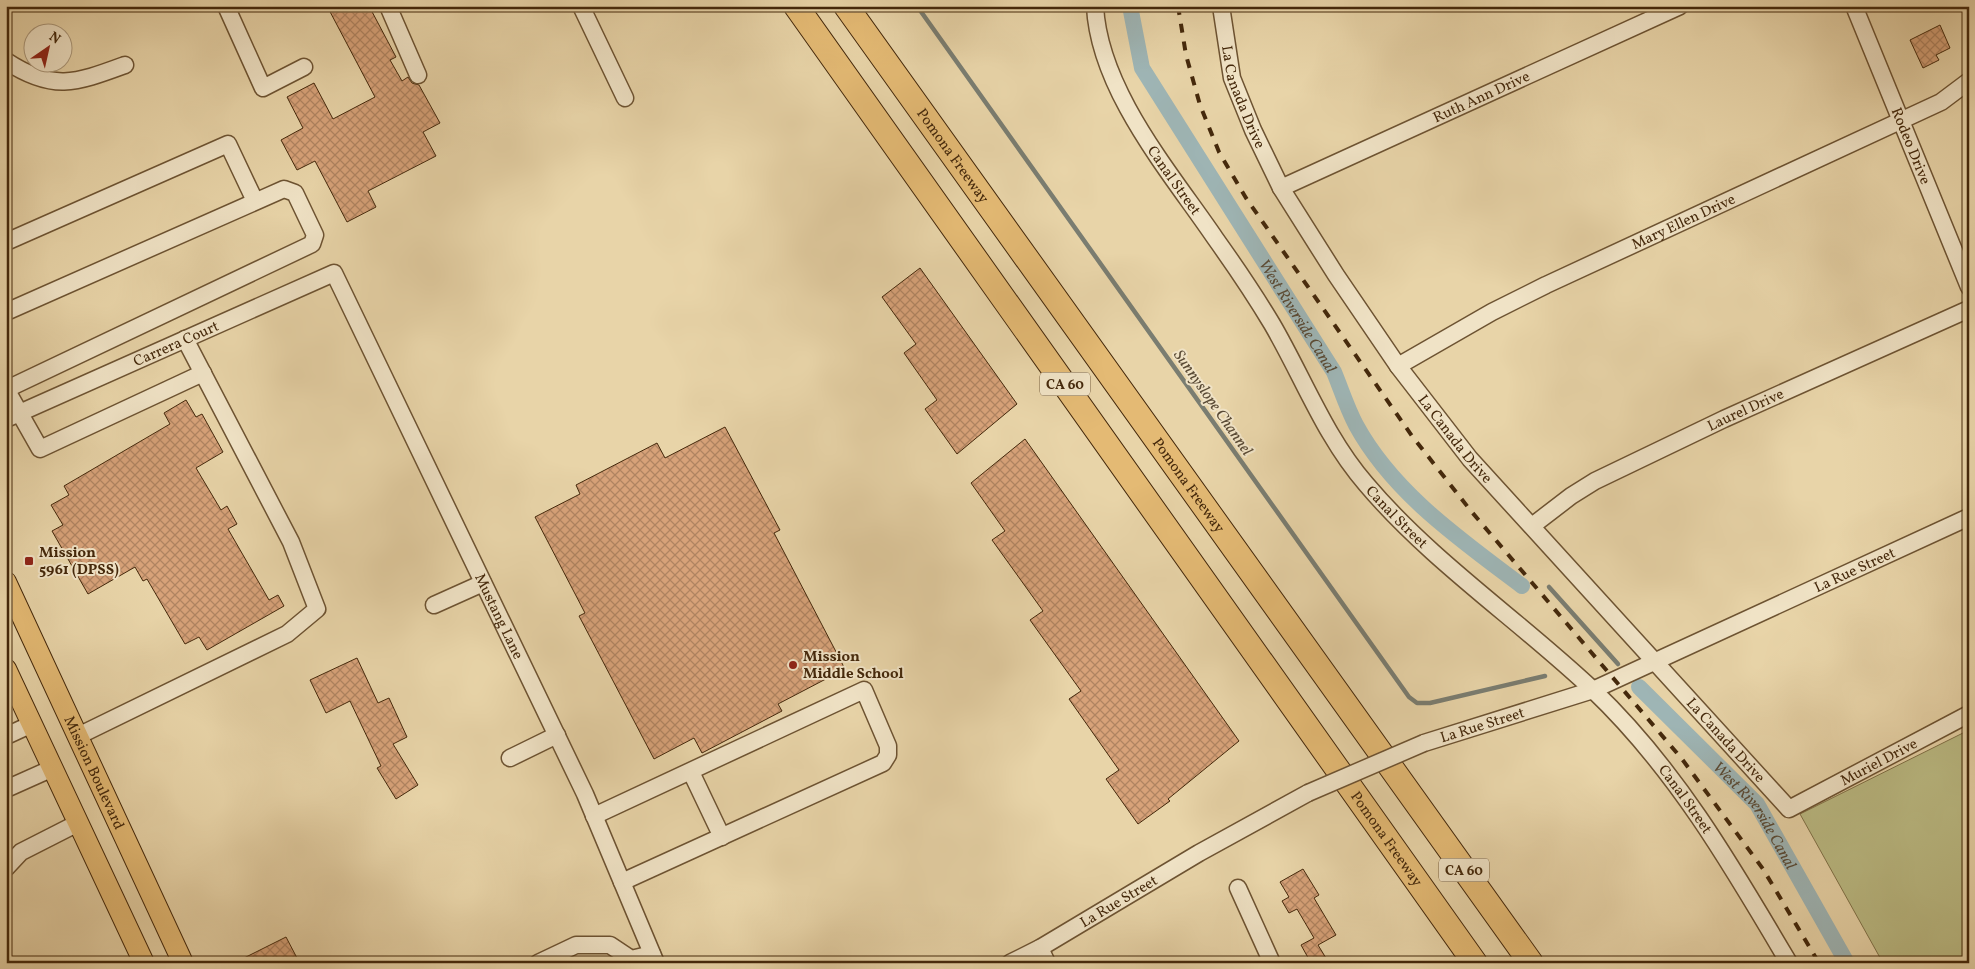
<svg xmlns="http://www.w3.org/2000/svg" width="1975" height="969" font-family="Vollkorn,serif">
  <defs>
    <pattern id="building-cross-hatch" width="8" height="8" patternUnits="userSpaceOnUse" patternTransform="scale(1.25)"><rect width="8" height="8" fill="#d7a279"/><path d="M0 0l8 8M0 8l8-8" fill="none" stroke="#b08461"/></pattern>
  </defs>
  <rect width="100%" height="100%" fill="#e8d4a8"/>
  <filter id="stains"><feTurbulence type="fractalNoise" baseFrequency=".004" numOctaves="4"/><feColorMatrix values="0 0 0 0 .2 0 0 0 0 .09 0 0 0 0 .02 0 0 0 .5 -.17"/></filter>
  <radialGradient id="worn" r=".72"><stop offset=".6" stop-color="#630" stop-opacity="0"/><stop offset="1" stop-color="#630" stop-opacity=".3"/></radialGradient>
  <path fill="#bbbb84" stroke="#807248" d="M1969 730V963H1883L1800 814Z"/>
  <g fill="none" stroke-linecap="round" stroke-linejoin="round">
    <g stroke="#7a7d71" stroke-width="4.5">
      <path d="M917 6 1409 697 1417 703H1430L1545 676"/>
      <path d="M1549 587 1618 664"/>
    </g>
    <g stroke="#9eb5b5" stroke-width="16">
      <path id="s1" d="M1130 6 1142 68 1334 372C1341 389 1347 408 1356 425 1393 493 1461 540 1522 586"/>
      <path id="s2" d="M1639 687 1757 804 1847 963"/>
    </g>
  </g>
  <g fill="url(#building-cross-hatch)" stroke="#44280b">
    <path d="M327 6H369L396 57 390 60 402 81 408 77 412 83 419 85 440 123 423 132 436 156 368 191 376 207 347 222 315 161 297 170 281 140 303 128 287 97 314 83 333 119 375 97Z"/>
    <path d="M1940 25 1950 48 1936 55 1939 60 1923 68 1910 40Z"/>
    <path d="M920 268 1017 404 957 454 925 409 937 400 904 353 916 344 882 297Z"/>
    <path d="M186 400 196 417 202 414 223 452 196 468 221 510 227 506 237 524 228 529 269 600 278 595 284 606 207 650 199 637 185 644 147 579 143 581 135 567 88 594 52 531 63 525 51 505 69 495 64 486 170 424 164 413Z"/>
    <path d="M725 427 780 530 774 533 845 669 778 704 782 711 702 753 694 738 654 759 579 616 585 613 535 517 580 494 576 485 657 443 665 458Z"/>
    <path d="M1025 439 1239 741 1168 799 1170 801 1138 824 1106 779 1119 770 1069 699 1081 691 1030 620 1043 611 992 540 1005 531 971 483Z"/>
    <path d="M357 658 378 703 389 698 407 737 393 744 418 785 396 799 377 768 381 766 350 701 326 713 310 680Z"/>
    <path d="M1303 869 1319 895 1314 898 1336 935 1318 945 1329 963H1311L1301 945 1314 938 1297 909 1289 913 1282 901 1289 897 1280 882Z"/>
    <path d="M286 937 297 958 287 963H234Z"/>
  </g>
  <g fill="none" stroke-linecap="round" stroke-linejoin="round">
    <g stroke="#6d5332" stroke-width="19">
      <g id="minor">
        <path d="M226 6 263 88 304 67"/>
        <path d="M388 6 418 75"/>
        <path d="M581 6 625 98"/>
        <path id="s3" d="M1095 6C1099 90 1170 172 1215 238 1235 266 1254 294 1272 324 1303 377 1325 437 1366 484 1431 561 1520 621 1593 690 1675 768 1732 866 1789 963"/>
        <path id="s4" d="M1221 6 1232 78 1253 130 1281 188 1336 275 1398 366 1470 459 1789 809 1969 714"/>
        <path id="s5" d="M1854 6 1969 287"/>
        <path d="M6 61C53 92 76 83 125 65"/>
        <path id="s6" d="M1281 188 1680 6"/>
        <path d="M6 242 228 144 255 201"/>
        <path d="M6 312 284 189 295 193 315 235 312 244 7 389"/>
        <path id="s7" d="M1398 366 1492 312 1546 285 1941 102 1969 81"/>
        <path d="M6 389 40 449 203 373"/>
        <path id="s8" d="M6 419 334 273 585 794 656 963"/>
        <path id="s9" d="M1532 526 1571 496 1595 481 1724 419 1969 309"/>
        <path d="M434 605 483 583"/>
        <path d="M6 736 32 724"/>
        <path d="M78 736 287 634 317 609 291 542 185 339"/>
        <path id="s10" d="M1424 743 1593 690 1969 517"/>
        <path d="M510 758 557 735"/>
        <path d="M691 772 722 837"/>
        <path d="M6 789 53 768"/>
        <path d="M594 816 864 690 888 746V755L883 763 622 882"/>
        <path d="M6 868 21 852 78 823"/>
        <path d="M1238 888 1272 963"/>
        <path d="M1040 948 1047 963"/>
        <path d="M538 963 576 945H610L631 959 652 954"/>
        <path id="s11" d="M1010 963 1040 948 1199 853 1308 793"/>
      </g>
    </g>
    <g stroke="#44280b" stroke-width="22">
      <g id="major">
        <path id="s12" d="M6 582 183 963"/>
        <path d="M6 669 144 963"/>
      </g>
    </g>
    <g stroke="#44280b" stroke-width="26">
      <g id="highway">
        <path id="s13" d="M796 6 1475 963"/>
        <path id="s14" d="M846 6 1531 963"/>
      </g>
    </g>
    <use href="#minor" stroke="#f0e3c6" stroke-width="16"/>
    <use href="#major" stroke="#e4ba74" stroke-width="20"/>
    <use href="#highway" stroke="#e4ba74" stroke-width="24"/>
    <path stroke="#44280b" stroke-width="4" stroke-dasharray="9 9" stroke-linecap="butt" d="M1178 6 1186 55 1200 105 1219 152 1246 198 1412 436 1471 511 1682 759 1763 869 1819 963"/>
    <g stroke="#6d5332" stroke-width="19" stroke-linecap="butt">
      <path id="minor-bridge" d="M1308 793 1424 743"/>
    </g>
    <use href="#minor-bridge" stroke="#f0e3c6" stroke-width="16"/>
  </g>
  <g fill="#8f2418" stroke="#f0e3c6" stroke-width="2">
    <rect x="24" y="556" width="10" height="10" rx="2.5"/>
    <circle cx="793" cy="665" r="5"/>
  </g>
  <g text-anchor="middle" stroke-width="4" stroke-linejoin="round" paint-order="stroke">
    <g fill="#f0e3c6" stroke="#786043" stroke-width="1">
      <rect x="1040" y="372.5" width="50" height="23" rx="4"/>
      <rect x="1439" y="858.5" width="50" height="23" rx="4"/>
    </g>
    <g font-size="14" font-weight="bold" fill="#44280b">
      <text x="1065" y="389">CA 60</text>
      <text x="1464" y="875">CA 60</text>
    </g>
    <g font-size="15" fill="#44280b" stroke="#f0e3c6">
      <text dy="5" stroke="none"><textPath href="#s4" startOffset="94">La Canada Drive</textPath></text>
      <text dy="5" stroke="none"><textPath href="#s6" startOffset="220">Ruth Ann Drive</textPath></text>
      <text dy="5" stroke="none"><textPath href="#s5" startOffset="151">Rodeo Drive</textPath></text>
      <text dy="5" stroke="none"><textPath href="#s14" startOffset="184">Pomona Freeway</textPath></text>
      <text dy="5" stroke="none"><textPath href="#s3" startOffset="194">Canal Street</textPath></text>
      <text dy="5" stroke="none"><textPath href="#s7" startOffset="320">Mary Ellen Drive</textPath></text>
      <text dy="5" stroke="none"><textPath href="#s8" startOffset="186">Carrera Court</textPath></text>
      <text dy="5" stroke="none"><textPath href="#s9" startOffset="244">Laurel Drive</textPath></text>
      <text dy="5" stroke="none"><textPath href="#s4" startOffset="499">La Canada Drive</textPath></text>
      <text dy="5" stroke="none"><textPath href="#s14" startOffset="589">Pomona Freeway</textPath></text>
      <text dy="5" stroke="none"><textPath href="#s3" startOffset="599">Canal Street</textPath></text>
      <text dy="5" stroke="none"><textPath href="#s10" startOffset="465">La Rue Street</textPath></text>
      <text dy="5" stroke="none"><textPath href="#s8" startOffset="740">Mustang Lane</textPath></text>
      <text dy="5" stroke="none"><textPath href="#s10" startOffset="61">La Rue Street</textPath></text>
      <text dy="5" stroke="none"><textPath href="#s4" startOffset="904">La Canada Drive</textPath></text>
      <text dy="5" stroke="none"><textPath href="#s4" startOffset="1099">Muriel Drive</textPath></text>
      <text dy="5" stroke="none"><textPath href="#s12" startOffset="210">Mission Boulevard</textPath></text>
      <text dy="5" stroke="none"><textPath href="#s3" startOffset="1004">Canal Street</textPath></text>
      <text dy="5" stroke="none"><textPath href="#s13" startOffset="1021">Pomona Freeway</textPath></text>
      <text dy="5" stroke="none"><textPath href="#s11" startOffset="125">La Rue Street</textPath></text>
    </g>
    <g font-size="15" font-weight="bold" fill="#44280b" stroke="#f0e3c6" text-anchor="start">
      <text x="39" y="557">Mission<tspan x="39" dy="17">5961 (DPSS)</tspan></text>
      <text x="803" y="661">Mission<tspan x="803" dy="17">Middle School</tspan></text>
    </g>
    <g font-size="16" font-style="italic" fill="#5a4b36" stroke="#f0e3c6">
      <text dy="6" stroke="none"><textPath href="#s1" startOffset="356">West Riverside Canal</textPath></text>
      <text transform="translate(1214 402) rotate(55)" y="6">Sunnyslope Channel</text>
      <text dy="6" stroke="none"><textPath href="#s2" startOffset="174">West Riverside Canal</textPath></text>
    </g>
  </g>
  <rect width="1975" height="969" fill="none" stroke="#e8d4a8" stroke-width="25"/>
  <rect x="8" y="8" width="1960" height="954" fill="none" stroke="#44280b" stroke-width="2.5"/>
  <rect x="12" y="12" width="1950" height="944" fill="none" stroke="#44280b"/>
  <g transform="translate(48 48) rotate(34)"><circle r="24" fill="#f0e3c6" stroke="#ab987b"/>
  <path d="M0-4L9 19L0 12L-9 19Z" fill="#8f2418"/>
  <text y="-8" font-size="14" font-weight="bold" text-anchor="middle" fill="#44280b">N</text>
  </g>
  <rect width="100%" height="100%" filter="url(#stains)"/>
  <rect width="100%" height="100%" fill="url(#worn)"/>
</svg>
